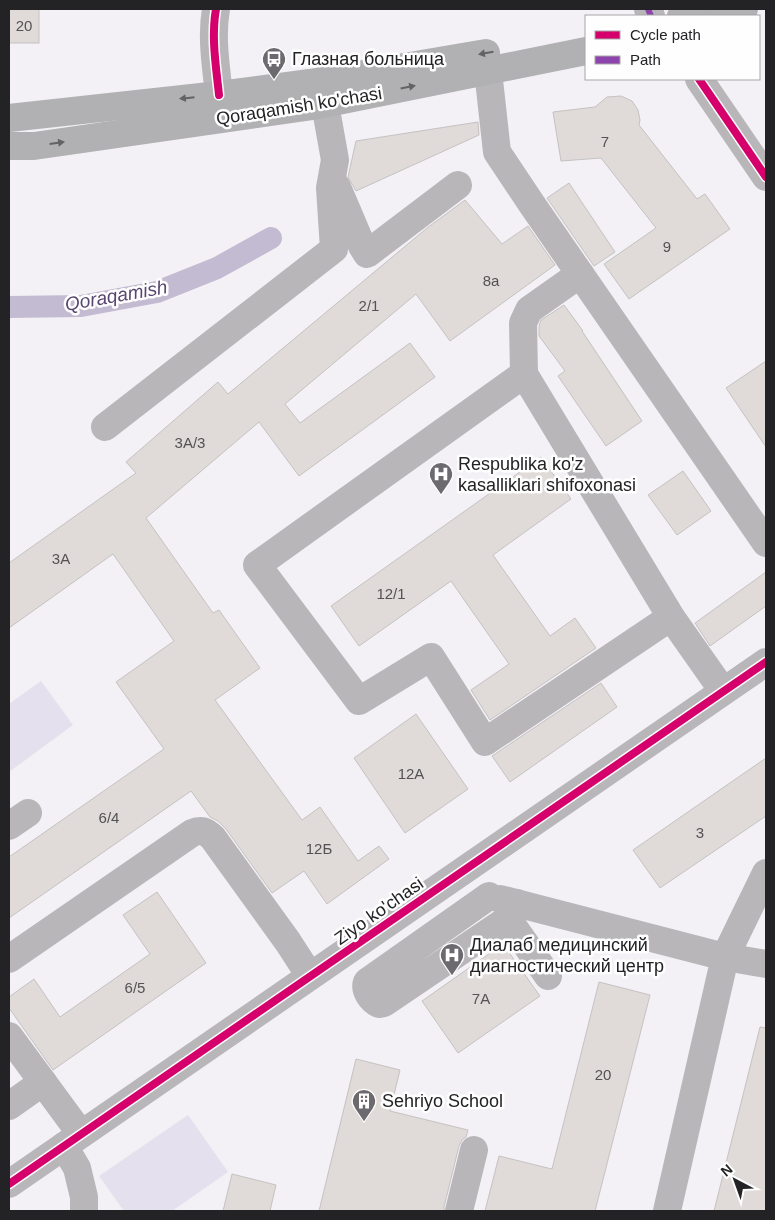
<svg xmlns="http://www.w3.org/2000/svg" width="775" height="1220" font-family="Arial,sans-serif">
  <rect width="100%" height="100%" fill="#f3f1f5"/>
  <g fill="#e5e0ed">
    <path d="M41 681 73 725 9 772V704Z"/>
    <path d="M188 1115 228 1172 172 1211H124L99 1176Z"/>
  </g>
  <g fill="none" stroke-linecap="round" stroke-linejoin="round">
    <path stroke="#c3bbd1" stroke-width="22" d="M9 307 81 306 157 292 217 268 271 238"/>
  </g>
  <g fill="#e0dad8" stroke="#c4c2c2">
    <rect x="9" y="9" width="30" height="34"/>
    <path d="M621 96 632 101 638 110 640 120 639 125 697 199 705 194 730 229 629 299 604 264 656 228 601 158 561 161 553 112 595 107 607 97Z"/>
    <path d="M478 122 479 135 356 191 348 177 356 141Z"/>
    <path d="M569 183 615 252 594 266 547 198Z"/>
    <path d="M465 200 502 244 528 226 555 265 450 341 416 294 285 404 300 423 410 343 435 377 299 476 259 422 146 518 213 613 219 610 260 668 215 700 302 820 320 807 358 861 379 846 389 859 327 904 304 871 272 893 226 829 218 821 210 817 191 791 9 918V857L164 749 116 682 174 641 113 554 9 628V563L136 473 126 462 218 382 228 394 427 228Z"/>
    <path d="M564 305 583 331H582L642 421 606 446 558 376 565 371 539 336V326L541 320Z"/>
    <path d="M766 361V447L726 388Z"/>
    <path d="M541 457 571 499 493 555 550 636 575 618 596 648 490 720 471 690 509 664 451 581 359 646 331 606Z"/>
    <path d="M683 471 711 511 677 535 648 495Z"/>
    <path d="M766 572V606L710 646 695 623Z"/>
    <path d="M601 683 617 707 510 782 492 756Z"/>
    <path d="M416 714 468 789 405 833 354 758Z"/>
    <path d="M766 758V816L660 888 633 850Z"/>
    <path d="M157 892 206 963 53 1070 9 1008V997L34 979 60 1017 150 954 123 915Z"/>
    <path d="M503 944 540 996 458 1053 422 1001Z"/>
    <path d="M599 982 650 995 595 1211H485L499 1156 552 1169Z"/>
    <path d="M760 1027 766 1028V1211H714Z"/>
    <path d="M356 1059 400 1070 390 1111 468 1130 466 1137 462 1140 459 1146 444 1207V1211H319Z"/>
    <path d="M232 1174 276 1185 270 1211H223Z"/>
  </g>
  <g fill="none" stroke-linecap="round" stroke-linejoin="round">
    <g stroke="#b8b6b9" stroke-width="28">
      <path d="M216 9C211 37 216 66 219 95"/>
      <path d="M648 9 651 16"/>
      <path d="M488 71 497 152 531 203 766 543"/>
      <path d="M699 79 766 177"/>
      <path d="M337 187 362 246 367 254 458 185"/>
      <path d="M524 374 523 323 529 310 580 274"/>
      <path d="M105 427 334 249 330 188 335 160 325 104"/>
      <path d="M671 617 485 742 431 657 359 701 257 565 524 374 671 617 723 691"/>
      <path d="M9 826 28 813"/>
      <path d="M489 896 367 982C364 990 371 1000 379 1004L384 1003 508 919 517 903"/>
      <path d="M500 899 725 957 766 964"/>
      <path d="M508 919 548 976"/>
      <path d="M9 959 192 833C201 829 206 831 213 838L288 942 310 976"/>
      <path d="M9 1036 81 1134"/>
      <path d="M9 1106 43 1082"/>
      <path d="M64 1146 77 1168 84 1197V1211"/>
      <path d="M9 1184 766 662"/>
      <path d="M459 1211 474 1150"/>
      <path d="M667 1211 725 957 766 873"/>
    </g>
    <g stroke="#b1b0b2" stroke-width="28">
      <path d="M681 16 706 9"/>
      <path d="M724 16 744 9"/>
      <path d="M9 118 219 95 310 83 486 53"/>
      <path d="M9 146H34L313 106 586 51"/>
    </g>
    <path stroke="#8e44ad" stroke-width="6" stroke-dasharray="12 6" stroke-linecap="butt" d="M648 9 651 16"/>
    <g stroke="#fefefe" stroke-width="11">
      <g id="cycleway">
        <path d="M216 9C211 37 216 66 219 95"/>
        <path d="M699 79 766 177"/>
        <path d="M9 1184 766 662"/>
      </g>
    </g>
    <use href="#cycleway" stroke="#d6006c" stroke-width="8"/>
  </g>
  <defs><path id="oneway-solid" d="M-6-.8H1V-3.2L6.5 0L1 3.2V.8H-6Z" transform="scale(1.25)"/></defs>
  <g fill="#636264">
    <use href="#oneway-solid" transform="translate(486 53) rotate(170)"/>
    <use href="#oneway-solid" transform="translate(408 87) rotate(-11)"/>
    <use href="#oneway-solid" transform="translate(187 98) rotate(174)"/>
    <use href="#oneway-solid" transform="translate(57 143) rotate(-8)"/>
  </g>
  <defs>
    <g id="bus-pin" transform="scale(1.25)"><path d="M0 17L-7.5 6A9.5 9.5 0 1 1 7.5 6Z" fill="#6c6a6e" stroke="#fefefe"/><path d="M-5-6H5V4H4V6H2V4H-2V6H-4V4H-5ZM-3.5-4V0h7V-4ZM-3.5 1.2v1.5H-2V1.2ZM2 1.2v1.5H3.5V1.2Z" fill="#fff"/></g>
    <g id="hospital-pin" transform="scale(1.25)"><path d="M0 17L-7.5 6A9.5 9.5 0 1 1 7.5 6Z" fill="#6c6a6e" stroke="#fefefe"/><path d="M-5-5h3v3.5h4V-5h3V5h-3V1.5h-4V5h-3Z" fill="#fff"/></g>
    <g id="building-pin" transform="scale(1.25)"><path d="M0 17L-7.5 6A9.5 9.5 0 1 1 7.5 6Z" fill="#6c6a6e" stroke="#fefefe"/><path d="M-4-6H4V6H1V3H-1V6H-4ZM-2.5-4.3h1.7v1.8h-1.7ZM.8-4.3h1.7v1.8H.8ZM-2.5-1h1.7V.8h-1.7ZM.8-1h1.7V.8H.8Z" fill="#fff"/></g>
  </defs>
  <g fill-rule="evenodd">
    <use href="#bus-pin" x="274" y="59"/>
    <use href="#hospital-pin" x="441" y="474"/>
    <use href="#hospital-pin" x="452" y="955"/>
    <use href="#building-pin" x="364" y="1101"/>
  </g>
  <g text-anchor="middle" stroke-width="5" stroke-linejoin="round" paint-order="stroke">
    <g font-size="15" fill="#545254">
      <text x="24" y="31">20</text>
      <text x="605" y="147">7</text>
      <text x="667" y="252">9</text>
      <text x="491" y="286">8a</text>
      <text x="369" y="311">2/1</text>
      <text x="190" y="448">3A/3</text>
      <text x="61" y="564">3A</text>
      <text x="391" y="599">12/1</text>
      <text x="411" y="779">12A</text>
      <text x="109" y="823">6/4</text>
      <text x="700" y="838">3</text>
      <text x="319" y="854">12Б</text>
      <text x="135" y="993">6/5</text>
      <text x="481" y="1004">7A</text>
      <text x="603" y="1080">20</text>
    </g>
    <g font-size="18" fill="#232225" stroke="#fefefe" text-anchor="start">
      <text x="292" y="65">Глазная больница</text>
      <text x="458" y="470">Respublika ko'z<tspan x="458" dy="21">kasalliklari shifoxonasi</tspan></text>
      <text x="470" y="951">Диалаб медицинский<tspan x="470" dy="21">диагностический центр</tspan></text>
      <text x="382" y="1107">Sehriyo School</text>
    </g>
    <g font-size="18" fill="#232225" stroke="#fefefe">
      <text transform="translate(299 106) rotate(-9)" y="6">Qoraqamish ko'chasi</text>
      <text transform="translate(379 911) rotate(-35)" y="6">Ziyo ko'chasi</text>
    </g>
    <g font-size="19" font-style="italic" fill="#584672" stroke="#fefefe">
      <text transform="translate(116 295) rotate(-10)" y="7">Qoraqamish</text>
    </g>
  </g>
  <rect width="775" height="1220" fill="none" stroke="#232225" stroke-width="20"/>
  <rect x="585" y="15" width="175" height="65" fill="#fefefe" stroke="#a6a6a7"/>
  <rect x="595" y="31" width="25" height="8" fill="#d6006c" stroke="#a6a6a7"/>
  <text x="630" y="40" font-size="15" fill="#232225">Cycle path</text>
  <rect x="595" y="56" width="25" height="8" fill="#8e44ad" stroke="#a6a6a7"/>
  <text x="630" y="65" font-size="15" fill="#232225">Path</text>
  <g transform="translate(735 1180) rotate(319)" stroke="#fefefe" stroke-width="4" paint-order="stroke">
  <path d="M0-4L9 19L0 12L-9 19Z" fill="#232225"/>
  <text y="-8" font-size="14" font-weight="bold" text-anchor="middle" fill="#232225">N</text>
  </g>
</svg>
